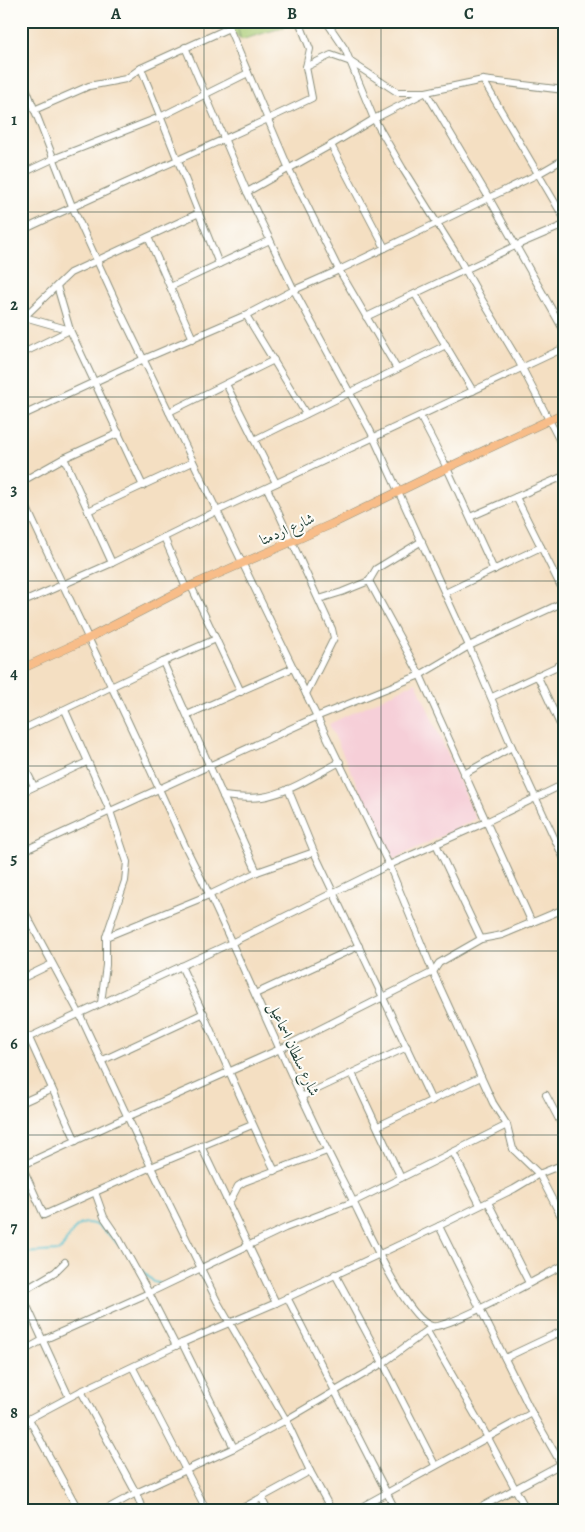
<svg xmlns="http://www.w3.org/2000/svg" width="585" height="1532" font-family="Alegreya,Amiri,serif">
  <rect width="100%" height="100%" fill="#fdfcf7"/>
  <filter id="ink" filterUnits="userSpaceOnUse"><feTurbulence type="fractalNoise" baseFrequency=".02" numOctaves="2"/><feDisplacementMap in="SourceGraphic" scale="10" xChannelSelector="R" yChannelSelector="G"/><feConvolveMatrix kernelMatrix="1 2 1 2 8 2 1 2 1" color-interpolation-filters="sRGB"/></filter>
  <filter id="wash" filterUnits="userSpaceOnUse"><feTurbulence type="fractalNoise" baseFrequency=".0096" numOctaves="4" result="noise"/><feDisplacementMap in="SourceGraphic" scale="20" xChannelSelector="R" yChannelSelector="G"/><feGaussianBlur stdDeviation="1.12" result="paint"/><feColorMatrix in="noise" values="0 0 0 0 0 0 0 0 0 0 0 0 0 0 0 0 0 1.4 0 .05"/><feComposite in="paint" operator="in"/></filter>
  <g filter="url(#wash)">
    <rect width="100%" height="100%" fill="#f4dfc2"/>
    <path fill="#f6cfd8" d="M416 682 476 819 392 860 329 724Z"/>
    <path fill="#a9cb73" stroke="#648454" d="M212 21H297L298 23 241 40 238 30 240 39 225 26 213 29Z"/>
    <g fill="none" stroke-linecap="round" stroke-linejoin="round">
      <g stroke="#55c1cf" stroke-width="2">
        <path d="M21 1253 59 1251C66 1245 68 1235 75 1229 91 1212 109 1235 120 1246"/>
        <path d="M138 1267 154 1282 162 1284"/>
      </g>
    </g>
  </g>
  <g filter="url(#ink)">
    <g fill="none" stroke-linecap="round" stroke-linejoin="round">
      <g stroke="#8a8e7b" stroke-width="8">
        <g id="minor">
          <path d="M326 21 345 49 374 119 403 169 457 255 481 298 518 360 564 449"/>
          <path d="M185 47 247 192 294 290 371 432 469 646 512 747 564 859"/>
          <path d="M306 67 331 55 351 62 397 92H426L489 198 564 331"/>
          <path d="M141 68 219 264"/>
          <path d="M21 75 72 206 120 311 389 865 433 972 493 1103 507 1125 513 1149 539 1174 564 1222"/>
          <path d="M483 80 564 218"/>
          <path d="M34 110 89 86 126 79 141 68 229 28 289 169 339 270 397 369"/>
          <path d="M331 145 385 248"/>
          <path d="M21 174 53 159 160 117 248 73"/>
          <path d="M247 192 331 145 374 119 426 92 483 80 564 90"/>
          <path d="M21 231C117 185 216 145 312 98L306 67 310 49 299 21"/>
          <path d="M148 237 193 339"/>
          <path d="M170 287 270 240"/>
          <path d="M415 294 473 391"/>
          <path d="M246 315 306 414"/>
          <path d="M21 316 70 330 143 486"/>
          <path d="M24 317 70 273 199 213"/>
          <path d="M366 317 515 246 564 225"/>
          <path d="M21 354 70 330 57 286"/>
          <path d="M226 384 276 483"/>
          <path d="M169 412 274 360"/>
          <path d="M21 416 144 359 246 315 294 290 339 270 437 223 538 174 564 159"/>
          <path d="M420 416 447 468 494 570"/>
          <path d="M254 440 446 345"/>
          <path d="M64 458 112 563"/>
          <path d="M21 482 64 458 119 433"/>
          <path d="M267 488 332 629 334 638 306 694"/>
          <path d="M21 495C50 559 81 622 111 686 137 739 161 794 186 848 194 864 202 880 210 896 257 996 299 1098 350 1195 363 1220 406 1320 432 1326 447 1330 544 1275 564 1265"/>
          <path d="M516 497 564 593"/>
          <path d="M88 511 193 462"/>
          <path d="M470 517 564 476"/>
          <path d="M164 537 186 588"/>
          <path d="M369 581 420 675 532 923"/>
          <path d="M191 586 241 692"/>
          <path d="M445 593 541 547"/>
          <path d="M319 599 342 592 369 581 376 569 422 541"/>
          <path d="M21 603 112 563 217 511 564 348"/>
          <path d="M163 662 257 872"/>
          <path d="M537 675 564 733"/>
          <path d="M492 697 564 663"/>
          <path d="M65 710 110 811 127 862 125 881 106 937V965L101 1003"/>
          <path d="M187 715 293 668"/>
          <path d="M21 730 163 662 216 639"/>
          <path d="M21 760 34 786"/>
          <path d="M464 774 512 747"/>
          <path d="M288 789 314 852 432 1101"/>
          <path d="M21 793 87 762"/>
          <path d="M223 796C236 797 250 799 262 797 289 793 315 775 340 762"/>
          <path d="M436 844 481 939"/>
          <path d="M21 852 316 717 420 675 469 646 564 602"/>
          <path d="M21 905 79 1013 151 1167 217 1301 286 1420 310 1471 332 1511"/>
          <path d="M106 937 209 895 257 872 314 852"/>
          <path d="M181 966C214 1034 242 1104 275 1171"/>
          <path d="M21 979 52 964"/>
          <path d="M255 994 359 946"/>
          <path d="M29 1038 76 1141"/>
          <path d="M21 1041 231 943 389 865 486 822 564 784"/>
          <path d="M101 1061 204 1013"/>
          <path d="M352 1073 401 1178"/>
          <path d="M546 1095 564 1129"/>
          <path d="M303 1096 407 1047"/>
          <path d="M21 1103 52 1089"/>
          <path d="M378 1126 481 1077"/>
          <path d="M201 1146 276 1303"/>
          <path d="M453 1152 480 1205"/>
          <path d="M21 1166 127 1117 280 1049 433 972 439 963 481 939 502 935 564 909"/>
          <path d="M22 1166 44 1215 151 1167 252 1125"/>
          <path d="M95 1192 104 1217 119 1239 149 1293 176 1346"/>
          <path d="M488 1202 529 1283"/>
          <path d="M229 1203 238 1186 244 1182 327 1151"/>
          <path d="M439 1226 532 1413 564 1469"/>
          <path d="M335 1274 383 1363 435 1465"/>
          <path d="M21 1292 55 1272 65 1262"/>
          <path d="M21 1293 69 1397"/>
          <path d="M287 1297 396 1511"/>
          <path d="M427 1331 487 1436 527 1511"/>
          <path d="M558 1333 564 1343"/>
          <path d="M182 1343 234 1448"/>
          <path d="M21 1352 43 1340 149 1293 285 1228 353 1202 507 1125"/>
          <path d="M505 1358 564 1330"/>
          <path d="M133 1368 207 1511"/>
          <path d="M81 1391 136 1493 143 1511"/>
          <path d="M29 1419 79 1511"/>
          <path d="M21 1423 81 1391 182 1343 276 1303 439 1226 514 1189 539 1174 564 1164"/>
          <path d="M262 1499 268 1511"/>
          <path d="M103 1511 136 1493 234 1448 286 1420 383 1363 432 1327"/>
          <path d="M237 1511 310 1471"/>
          <path d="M354 1511 532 1413"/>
          <path d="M474 1511 563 1463"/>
        </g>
      </g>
      <g stroke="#8a8e7b" stroke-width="9">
        <path id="major" d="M21 669 87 639 186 588 332 524 447 468 564 413"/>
      </g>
      <use href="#minor" stroke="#fff" stroke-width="6"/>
      <use href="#major" stroke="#f8bd89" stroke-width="8"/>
    </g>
  </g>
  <path fill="none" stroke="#1f3d34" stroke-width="1" stroke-opacity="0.55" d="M204 21V1511M381 21V1511M21 212H564M21 397H564M21 581H564M21 766H564M21 951H564M21 1135H564M21 1320H564"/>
  <g text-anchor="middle" stroke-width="4" stroke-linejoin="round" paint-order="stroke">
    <g font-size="15" fill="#1f3d34" stroke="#fdfcf7">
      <text transform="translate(287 529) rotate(-24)" y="5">شارع اردمتا</text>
      <text transform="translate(294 1049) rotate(65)" y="5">شارع سلطان اسماعيل</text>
    </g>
  </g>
  <rect width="585" height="1532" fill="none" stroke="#fdfcf7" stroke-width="55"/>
  <rect x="28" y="28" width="530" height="1476" fill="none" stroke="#1f3d34" stroke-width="2"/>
  <g font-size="16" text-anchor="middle" font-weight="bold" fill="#1f3d34">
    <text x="116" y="19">A</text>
    <text x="292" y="19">B</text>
    <text x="469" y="19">C</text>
    <text x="14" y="125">1</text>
    <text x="14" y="310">2</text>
    <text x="14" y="495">3</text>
    <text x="14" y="679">4</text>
    <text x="14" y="864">5</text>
    <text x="14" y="1049">6</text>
    <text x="14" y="1233">7</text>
    <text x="14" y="1418">8</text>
  </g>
</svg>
